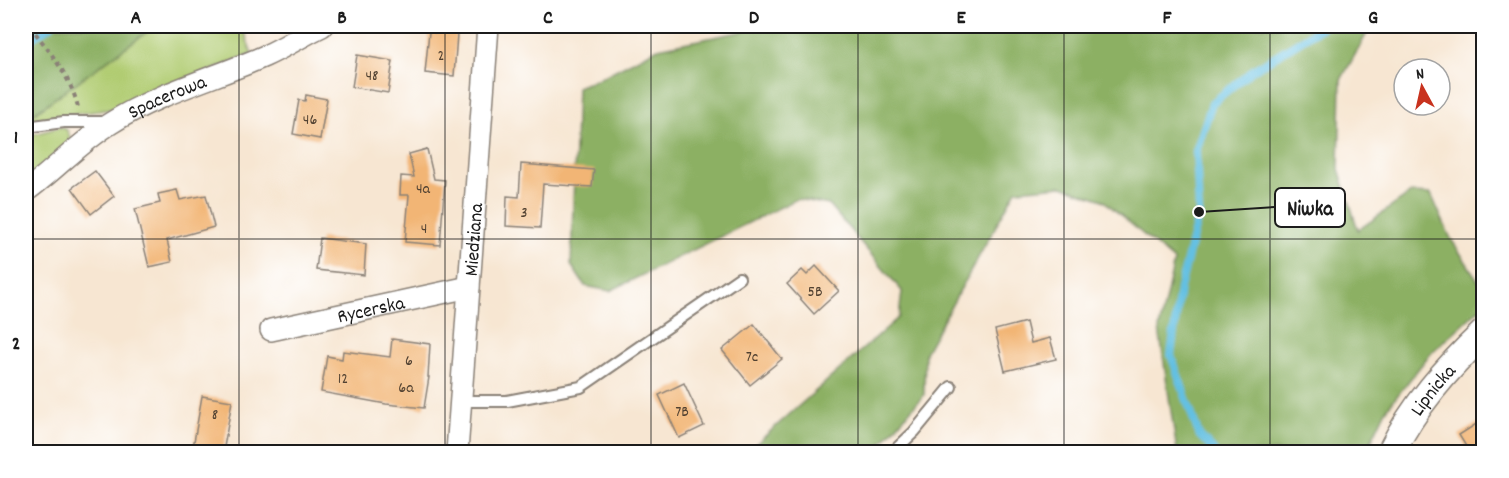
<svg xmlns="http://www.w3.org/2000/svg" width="1509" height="478" font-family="Dekko,sans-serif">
  <rect width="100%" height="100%" fill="#fff"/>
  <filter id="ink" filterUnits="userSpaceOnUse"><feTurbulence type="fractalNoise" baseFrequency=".0167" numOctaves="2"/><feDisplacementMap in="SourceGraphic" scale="12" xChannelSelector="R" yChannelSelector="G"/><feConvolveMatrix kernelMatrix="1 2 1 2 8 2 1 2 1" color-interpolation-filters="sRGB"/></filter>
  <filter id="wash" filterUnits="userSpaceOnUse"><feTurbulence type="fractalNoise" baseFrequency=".008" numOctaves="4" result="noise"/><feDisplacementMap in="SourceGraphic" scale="24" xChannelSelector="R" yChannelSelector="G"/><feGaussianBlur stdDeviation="1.35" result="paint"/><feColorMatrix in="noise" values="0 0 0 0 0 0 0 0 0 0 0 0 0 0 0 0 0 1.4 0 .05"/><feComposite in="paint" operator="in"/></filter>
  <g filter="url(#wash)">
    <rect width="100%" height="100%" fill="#f7e6d2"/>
    <g fill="#b1cc72" stroke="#667447" stroke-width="1.5">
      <path d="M155 26H242L252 54 119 108 26 121V119Z"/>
      <path d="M61 127 67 130 70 137 69 145 26 186V136Z"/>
    </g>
    <g fill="#8cb064" stroke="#546640" stroke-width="1.5">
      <path d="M34 26H155L26 119V32Z"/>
      <path d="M770 26H1371L1341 80 1339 169 1358 230 1411 193 1431 194 1451 239 1483 288 1484 305 1430 354 1386 410 1366 452H1177L1159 329 1174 261 1103 200 1062 186 1016 190 925 353 924 395 874 452H747L899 317 902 291 829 205 797 199 610 291 585 286 571 265 577 87 602 77 658 48Z"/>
    </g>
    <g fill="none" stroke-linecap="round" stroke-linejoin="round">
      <g stroke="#64c0e2" stroke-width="8">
        <path d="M26 42 51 26"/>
        <path d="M1215 452 1199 435 1171 355 1180 288 1199 212 1196 151 1212 103 1253 70 1324 26"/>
      </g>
    </g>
    <g id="blocks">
      <g fill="#f2b574">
        <path d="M429 32 457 34 454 76 425 73Z"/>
        <path d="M357 55 393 61 388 93 352 87Z"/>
        <path d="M306 95 327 99 320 139 293 134 299 100 305 101Z"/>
        <path d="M427 149 434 179 445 180 440 245 405 242 409 195H400L401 176 414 177 409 154Z"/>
        <path d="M521 164 594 170 592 187 543 184 540 228 506 226 507 196 519 197Z"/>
        <path d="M95 171 114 196 91 214 72 188Z"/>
        <path d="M177 190 180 200 206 195 214 227 167 240 172 262 149 267 135 209 160 203 158 194Z"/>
        <path d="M320 238 366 244 364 275 316 270Z"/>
        <path d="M816 266 839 291 814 314 787 284 802 270 807 275Z"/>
        <path d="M1026 322 1031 343 1050 338 1056 359 1005 371 995 330Z"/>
        <path d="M754 324 782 359 750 385 722 350Z"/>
        <path d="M392 339 430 344 428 377H429L424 408 386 404 321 392 327 356 342 359 343 351 390 357Z"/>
        <path d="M684 383 704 426 679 438 659 395Z"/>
        <path d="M202 396 232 401 223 453H192Z"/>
        <path d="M1484 419V453H1470L1459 435Z"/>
      </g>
    </g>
  </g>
  <g filter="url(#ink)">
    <use href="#blocks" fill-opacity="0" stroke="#8a8177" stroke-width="1.5"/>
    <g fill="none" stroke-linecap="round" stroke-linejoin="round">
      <g stroke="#8a8177" stroke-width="14">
        <g id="service">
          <path d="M26 127 64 122H106"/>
          <path d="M461 401H507L581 387 739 278"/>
          <path d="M893 452 914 432 951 387"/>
        </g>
      </g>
      <g stroke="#8a8177" stroke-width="24">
        <g id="minor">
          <path id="s1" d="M26 191C55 170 80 142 111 123 158 93 215 78 265 56 285 47 303 35 322 26"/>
          <path id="s2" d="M271 330 469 287"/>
          <path id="s3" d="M457 452 488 26"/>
        </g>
      </g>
      <g stroke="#8a8177" stroke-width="30">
        <g id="tertiary">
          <path id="s4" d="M1391 452C1414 406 1446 369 1484 333"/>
        </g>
      </g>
      <path stroke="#8a8177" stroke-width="4" stroke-dasharray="4.5 4.5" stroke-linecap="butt" d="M30 26C49 51 70 75 78 107"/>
      <use href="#service" stroke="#fff" stroke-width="10"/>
      <use href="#minor" stroke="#fff" stroke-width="21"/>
      <use href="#tertiary" stroke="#fff" stroke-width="27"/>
    </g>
  </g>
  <path fill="none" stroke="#1c1c1c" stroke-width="1.5" stroke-opacity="0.55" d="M239 26V452M445 26V452M651 26V452M858 26V452M1064 26V452M1270 26V452M26 239H1484"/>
  <g text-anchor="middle" stroke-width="4.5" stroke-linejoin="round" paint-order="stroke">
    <g font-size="16" fill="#524232">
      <text x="441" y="60">2</text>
      <text x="372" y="80">48</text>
      <text x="310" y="124">46</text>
      <text x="423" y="193">4a</text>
      <text x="524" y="217">3</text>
      <text x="424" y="233">4</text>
      <text x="815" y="296">5B</text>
      <text x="752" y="361">7c</text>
      <text x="409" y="365">6</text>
      <text x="343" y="383">12</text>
      <text x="406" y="392">6a</text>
      <text x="682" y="416">7B</text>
      <text x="215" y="419">8</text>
    </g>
    <g font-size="20" fill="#1c1c1c" stroke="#fff">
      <text dy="7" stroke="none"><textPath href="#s1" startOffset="171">Spacerowa</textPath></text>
      <text dy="7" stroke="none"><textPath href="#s3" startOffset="213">Miedziana</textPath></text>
      <text dy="7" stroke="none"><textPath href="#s2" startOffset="102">Rycerska</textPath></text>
      <text dy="7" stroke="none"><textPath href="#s4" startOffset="75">Lipnicka</textPath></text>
    </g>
  </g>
  <path fill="none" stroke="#1c1c1c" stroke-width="2" d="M1199 212L1275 207"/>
  <circle fill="#1c1c1c" stroke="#fff" stroke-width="2" cx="1199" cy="212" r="6"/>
  <rect fill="#fff" stroke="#1c1c1c" stroke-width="2" x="1275" y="188" width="70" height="39" rx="6"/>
  <g font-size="21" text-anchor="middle" font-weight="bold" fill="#1c1c1c">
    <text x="1310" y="215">Niwka</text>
  </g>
  <rect width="1509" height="478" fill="none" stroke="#fff" stroke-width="66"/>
  <g transform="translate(1422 87) rotate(352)"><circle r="28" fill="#ffffff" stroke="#a4a4a4" stroke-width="1.5"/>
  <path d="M0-4.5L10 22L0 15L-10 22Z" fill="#c8321e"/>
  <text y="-9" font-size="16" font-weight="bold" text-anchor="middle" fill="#1c1c1c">N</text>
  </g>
  <rect x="33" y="33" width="1443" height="412" fill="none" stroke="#1c1c1c" stroke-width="2"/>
  <g font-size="20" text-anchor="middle" font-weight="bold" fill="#1c1c1c">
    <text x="136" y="23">A</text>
    <text x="342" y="23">B</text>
    <text x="548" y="23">C</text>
    <text x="754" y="23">D</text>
    <text x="961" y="23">E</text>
    <text x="1167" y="23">F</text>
    <text x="1373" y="23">G</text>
    <text x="16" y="143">1</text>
    <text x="16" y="349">2</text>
  </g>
</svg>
